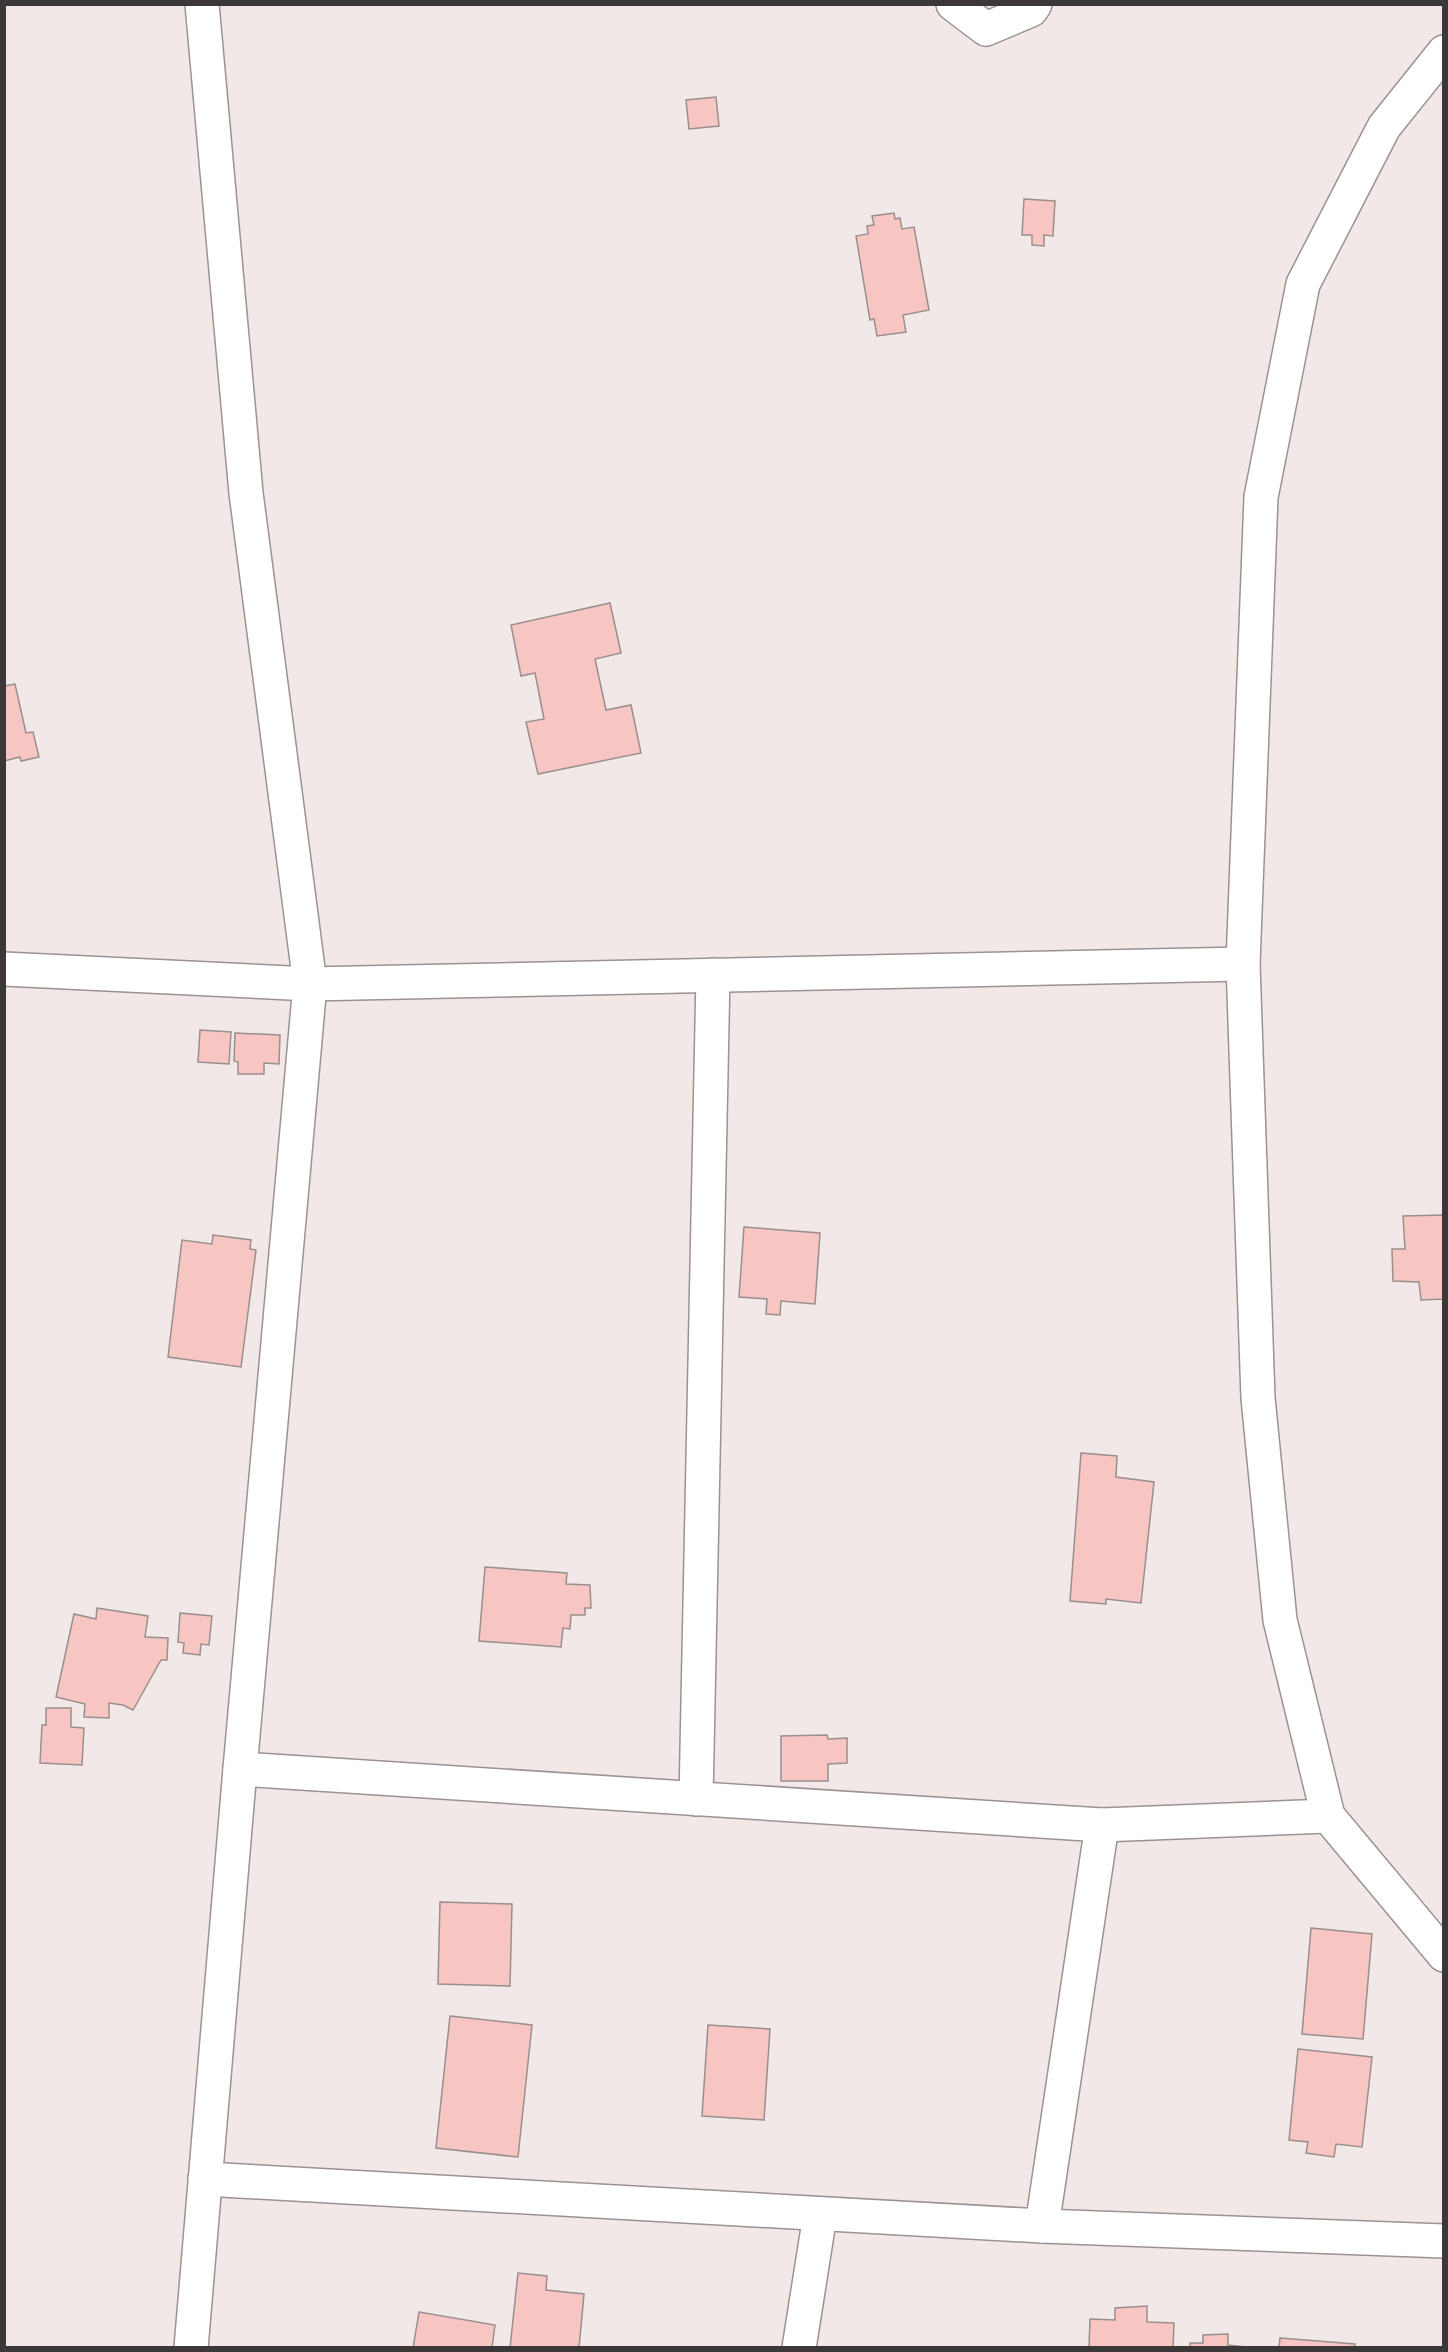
<svg xmlns="http://www.w3.org/2000/svg" width="1448" height="2352" font-family="Cabin,sans-serif">
  <rect width="100%" height="100%" fill="#f2e8e7"/>
  <g fill="#f7c6c3" stroke="#988f8e" stroke-width="1.5">
    <path d="M716 97 719 126 689 129 686 100Z"/>
    <path d="M1024 199 1055 201 1053 236 1044 235V246L1032 245V235H1022Z"/>
    <path d="M894 213 895 219 900 218 902 229 914 227 929 310 903 315 906 332 877 336 874 319 870 320 856 236 868 234 867 226 874 225 872 216Z"/>
    <path d="M610 603 621 653 595 659 606 710 631 705 641 753 538 774 526 722 544 719 535 673 521 676 511 625Z"/>
    <path d="M15 684 26 733 33 732 39 757 21 761 20 757 4 761V686Z"/>
    <path d="M200 1030 231 1032 229 1064 198 1062Z"/>
    <path d="M235 1033 280 1035 279 1064 264 1063V1074H238V1062L234 1061Z"/>
    <path d="M1444 1215V1299L1421 1300 1419 1282 1393 1281 1392 1249H1405L1403 1216Z"/>
    <path d="M744 1227 820 1233 815 1304 781 1301 780 1315 766 1314 767 1299 739 1297Z"/>
    <path d="M213 1235 251 1240 250 1249 256 1250 241 1367 168 1357 182 1240 212 1244Z"/>
    <path d="M1081 1453 1117 1456 1116 1477 1154 1482 1141 1603 1106 1599V1604L1070 1601Z"/>
    <path d="M485 1567 567 1573 566 1584 590 1585 591 1608H585V1615H571L570 1629 563 1628 561 1647 479 1641Z"/>
    <path d="M97 1608 148 1616 145 1637 168 1638 167 1660H161L133 1710 123 1705 109 1703V1718L84 1717 85 1704 56 1697 74 1614 96 1619Z"/>
    <path d="M180 1613 212 1616 209 1645 201 1644 200 1655 183 1653 184 1643 178 1642Z"/>
    <path d="M46 1708H71V1727L84 1728 82 1765 40 1763 42 1725H46Z"/>
    <path d="M827 1735 828 1739 847 1738V1763L828 1764V1781H781V1736Z"/>
    <path d="M440 1902 512 1904 510 1986 438 1984Z"/>
    <path d="M1311 1928 1372 1934 1363 2039 1302 2034Z"/>
    <path d="M450 2016 532 2025 518 2157 436 2148Z"/>
    <path d="M708 2025 770 2029 764 2120 702 2116Z"/>
    <path d="M1298 2049 1372 2057 1362 2147 1336 2144 1334 2157 1306 2153 1308 2142 1289 2140Z"/>
    <path d="M518 2273 547 2276 546 2290 584 2294 579 2348H510Z"/>
    <path d="M1147 2306V2322L1174 2323 1173 2348H1089L1090 2319 1115 2320V2308Z"/>
    <path d="M419 2312 495 2325 492 2348H413Z"/>
    <path d="M1228 2334V2345L1255 2348H1190V2343H1203V2335Z"/>
    <path d="M1280 2338 1355 2344V2348H1279Z"/>
  </g>
  <g fill="none" stroke-linecap="round" stroke-linejoin="round">
    <g stroke="#9b9291" stroke-width="36">
      <g id="minor">
        <path d="M953 4 986 29 1031 10 1035 4"/>
        <path d="M1444 52 1384 127 1303 284 1261 497 1243 964 1258 1398 1280 1620 1328 1816 1444 1955"/>
        <path d="M4 969 310 984 1243 964"/>
        <path d="M240 1769 1102 1825 1328 1816"/>
        <path d="M696 1799 713 975"/>
        <path d="M205 2179 1042 2226 1444 2241"/>
        <path d="M1042 2226 1102 1825"/>
        <path d="M191 2348 240 1769 310 984 246 493 202 4"/>
        <path d="M799 2348 820 2215"/>
      </g>
    </g>
    <use href="#minor" stroke="#fff" stroke-width="33"/>
  </g>
  <rect width="1448" height="2352" fill="none" stroke="#3c3838" stroke-width="12"/>
</svg>
